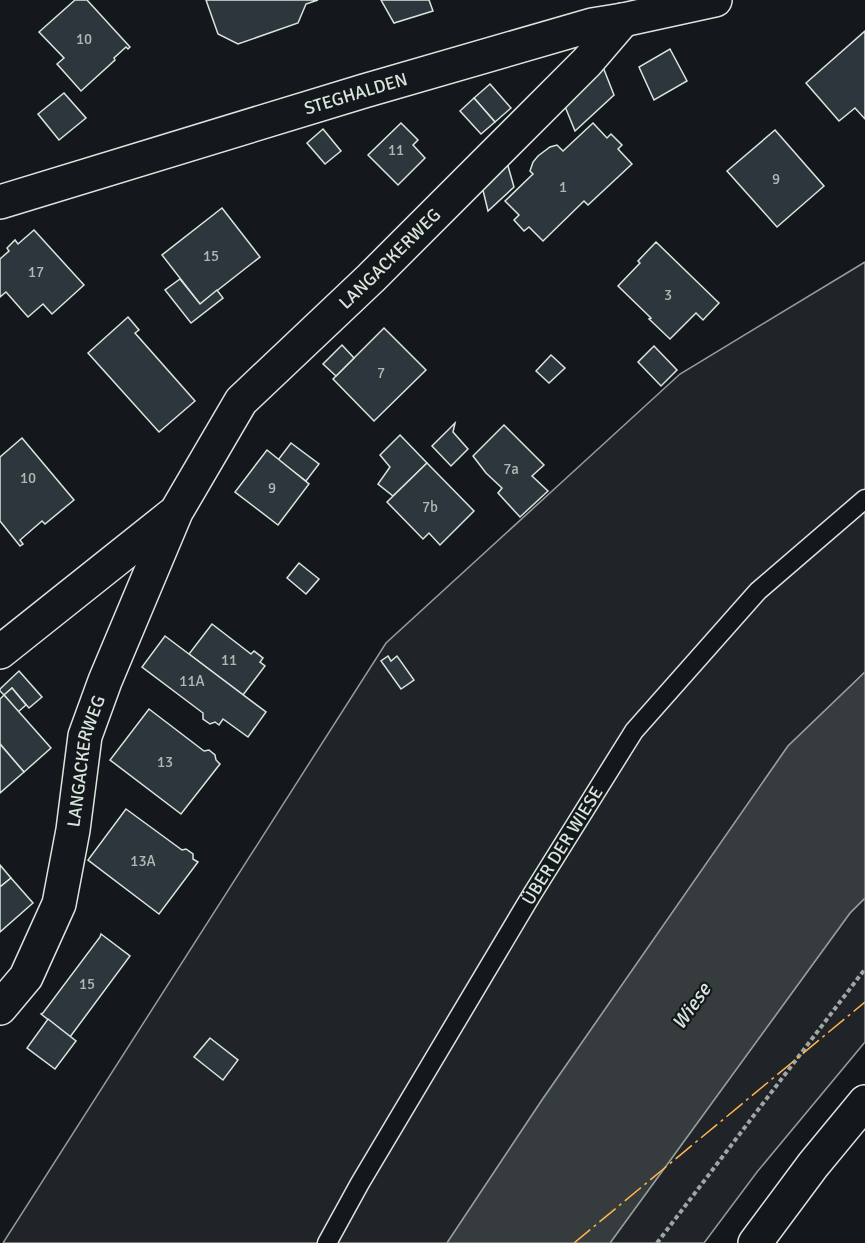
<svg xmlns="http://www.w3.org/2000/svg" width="865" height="1243" font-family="Signika,sans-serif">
  <rect width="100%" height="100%" fill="#14181c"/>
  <g fill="#202428" stroke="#939e99" stroke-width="1.5">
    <path d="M865 262V672L788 746 542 1100 447 1243H3L386 643 680 374Z"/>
    <path d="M865 898V1042L757 1172 704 1243H610L850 913Z"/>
  </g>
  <path fill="#363b3e" stroke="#939e99" stroke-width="1.5" d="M865 672V898L850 913 610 1243H447L542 1100 788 746Z"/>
  <g fill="#2c363c" stroke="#d8e6dc" stroke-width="1.5">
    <path d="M75 0H87L130 47 128 49 126 47 114 58 115 60 81 91 57 64 64 58 39 32Z"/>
    <path d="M206 0H318L306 4 298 23 238 44 218 34Z"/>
    <path d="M381 0H429L433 11 394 23Z"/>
    <path d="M865 31V119L855 108 839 121 806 83Z"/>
    <path d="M670 49 687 81 654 100 639 67Z"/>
    <path d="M603 67 614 95 575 131 564 104Z"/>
    <path d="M490 84 511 108 495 122 474 98Z"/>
    <path d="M64 93 86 118 59 140 38 114Z"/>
    <path d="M474 98 495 122 481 134 460 111Z"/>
    <path d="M401 123 418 140 413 145 425 158 398 185 368 155Z"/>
    <path d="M593 123 607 138 611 134 622 145 618 149 632 164 588 205 584 201 543 241 529 227 524 231 514 220 519 215 505 201 533 174 530 171 533 162 538 156 550 147 557 145 563 151Z"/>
    <path d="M323 129 341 151 325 164 307 143Z"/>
    <path d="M775 130 824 186 777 227 727 171Z"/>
    <path d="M506 159 514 187 488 211 481 182Z"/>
    <path d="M222 208 260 257 200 304 162 255Z"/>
    <path d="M34 230 84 285 52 314 43 304 28 317 6 292 0 297V259L9 251 7 248 15 240 18 244Z"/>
    <path d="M656 242 719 303 703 320 696 313 670 339 649 319 651 318 618 286 640 263 638 261Z"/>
    <path d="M180 279 200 304 217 290 223 298 191 323 165 290Z"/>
    <path d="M128 317 139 330 135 333 195 401 159 432 88 353Z"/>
    <path d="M384 328 426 370 374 421 333 379Z"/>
    <path d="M342 345 354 358 336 376 323 364Z"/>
    <path d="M654 346 677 370 661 386 638 362Z"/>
    <path d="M551 355 565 368 549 383 536 371Z"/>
    <path d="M455 423 453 432 468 449 451 466 432 446Z"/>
    <path d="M504 425 544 465 532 476 548 491 520 517 498 493 502 488 486 473 473 456Z"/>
    <path d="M400 435 427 463 393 496 378 484 390 467 380 455Z"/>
    <path d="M22 438 74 500 45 524 42 521 20 540 23 544 20 546 0 521V457Z"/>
    <path d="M291 443 319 464 306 481 278 460Z"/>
    <path d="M267 450 309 484 278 525 235 492Z"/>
    <path d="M427 463 474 511 440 545 429 533 423 539 387 502Z"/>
    <path d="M299 563 319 579 306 594 287 578Z"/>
    <path d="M212 624 251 654 254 651 263 658 260 662 265 666 243 695 189 654Z"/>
    <path d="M165 636 266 712 248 737 223 719 219 725 215 722 210 724 203 719V713L142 667Z"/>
    <path d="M388 656 391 661 397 656 414 680 401 689 381 661Z"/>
    <path d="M19 671 42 697 29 708 12 688 4 695 0 691V689Z"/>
    <path d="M12 688 26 705 18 712 4 695Z"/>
    <path d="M4 695 51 748 24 772 0 744V699Z"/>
    <path d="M149 709 204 751 209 750 215 755 216 760 220 764 181 814 110 760Z"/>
    <path d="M0 744 24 772 0 793Z"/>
    <path d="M126 809 182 850 186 849 193 854V859L198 862 159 914 88 860Z"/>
    <path d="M0 865 11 878 0 887Z"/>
    <path d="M11 878 33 903 0 932V887Z"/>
    <path d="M101 934 130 956 70 1037 41 1014 43 1013 100 937Z"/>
    <path d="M48 1019 76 1041 55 1069 27 1048Z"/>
    <path d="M210 1038 238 1060 223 1080 194 1057Z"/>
  </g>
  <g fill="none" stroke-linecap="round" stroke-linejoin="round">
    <g stroke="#d8e6dc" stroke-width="21">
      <g id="service">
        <path id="s1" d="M327 1243 360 1183 531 896 634 731 758 591 865 499"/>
      </g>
    </g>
    <g stroke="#d8e6dc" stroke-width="36">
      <g id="minor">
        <path id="s2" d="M0 202 364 91 592 25 623 20 715 0"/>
        <path d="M0 652 172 515"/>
        <path id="s3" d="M0 1008 26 977 59 904 73 830 85 736 105 681 176 512 241 401 371 278 587 62 623 20"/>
      </g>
    </g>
    <g stroke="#d8e6dc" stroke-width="36">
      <path id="primary" d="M755 1243 813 1165 865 1102"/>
    </g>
    <path stroke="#9da8a2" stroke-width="4" stroke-dasharray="4.5 3" stroke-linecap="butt" d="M657 1243 865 969"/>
    <use href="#service" stroke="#14181c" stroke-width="18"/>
    <use href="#minor" stroke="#14181c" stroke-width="33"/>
    <use href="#primary" stroke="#14181c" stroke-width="33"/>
    <path stroke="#ffb74d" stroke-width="1.5" stroke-dasharray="21 4.5 3 4.5" stroke-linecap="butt" d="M574 1243 865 1002"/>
  </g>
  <g text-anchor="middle" stroke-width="4.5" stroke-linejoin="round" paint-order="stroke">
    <g font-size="15" fill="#adbab4">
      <text x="84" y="44">10</text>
      <text x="396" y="155">11</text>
      <text x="776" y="184">9</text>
      <text x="563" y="192">1</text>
      <text x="211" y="261">15</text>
      <text x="36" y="277">17</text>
      <text x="668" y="300">3</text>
      <text x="381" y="378">7</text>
      <text x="511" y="474">7a</text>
      <text x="28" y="483">10</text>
      <text x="272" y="493">9</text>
      <text x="430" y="512">7b</text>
      <text x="229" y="665">11</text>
      <text x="192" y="686">11A</text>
      <text x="165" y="767">13</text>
      <text x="143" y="866">13A</text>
      <text x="87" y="989">15</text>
    </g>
    <g font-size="18" fill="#d8e6dc" stroke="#14181c">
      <text dy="6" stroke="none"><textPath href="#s2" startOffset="372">STEGHALDEN</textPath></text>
      <text dy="6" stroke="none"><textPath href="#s3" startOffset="867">LANGACKERWEG</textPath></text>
      <text dy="6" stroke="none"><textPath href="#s3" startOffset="266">LANGACKERWEG</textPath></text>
      <text dy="6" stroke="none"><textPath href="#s1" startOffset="462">ÜBER DER WIESE</textPath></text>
    </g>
    <g font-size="20" font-style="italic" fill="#d8e6dc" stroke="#14181c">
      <text transform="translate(691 1006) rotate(-55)" y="7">Wiese</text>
    </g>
  </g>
</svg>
